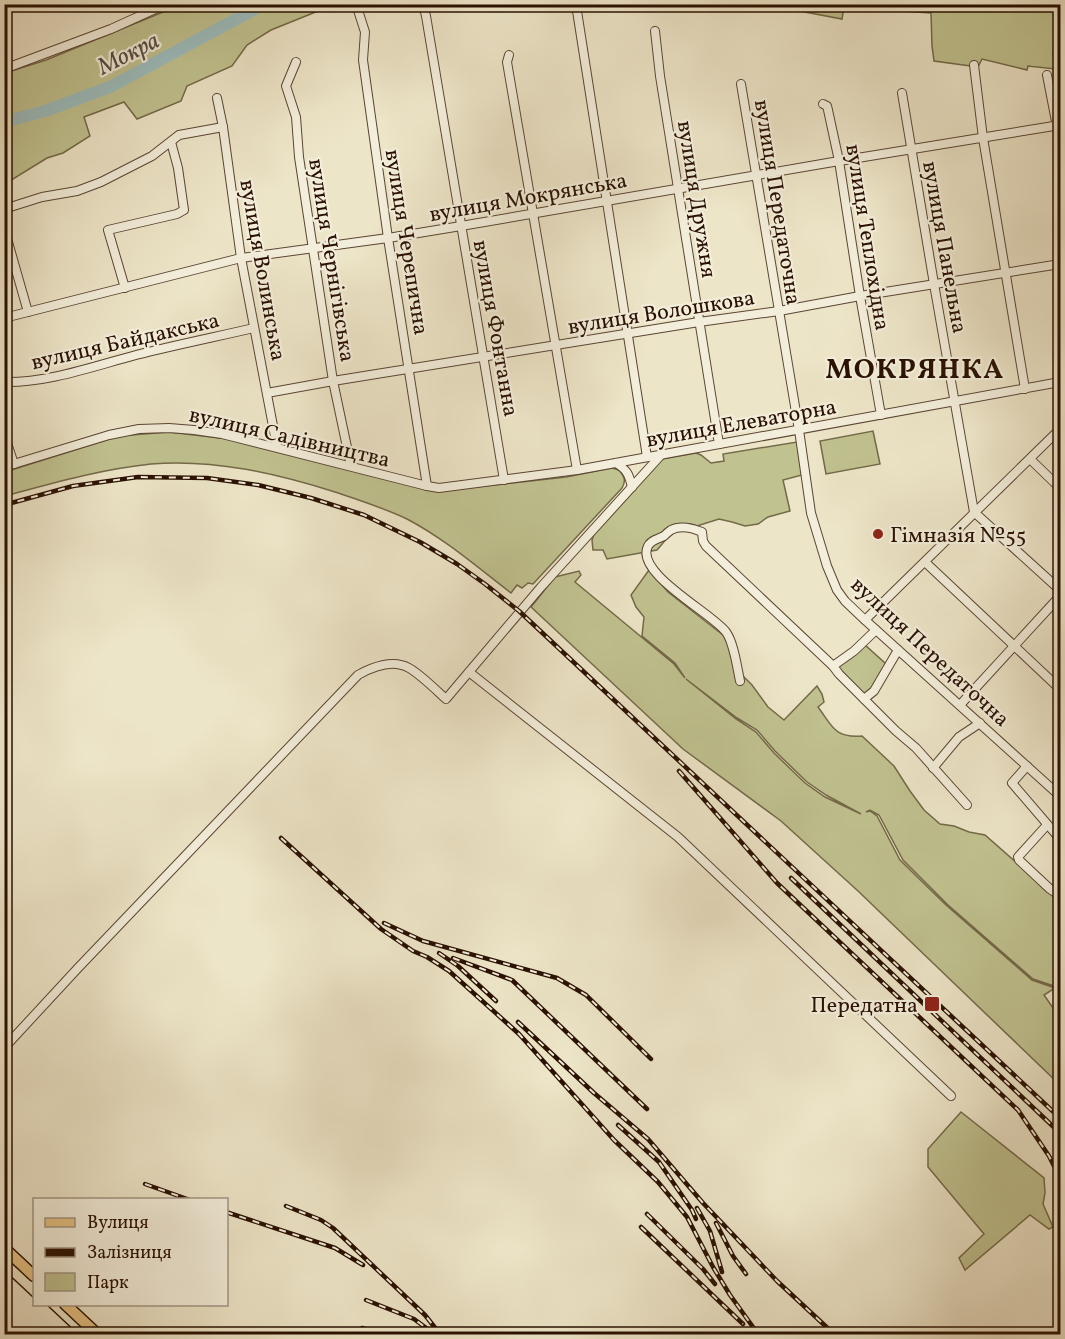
<svg xmlns="http://www.w3.org/2000/svg" width="1065" height="1339" font-family="Vollkorn,serif">
  <rect width="100%" height="100%" fill="#ede5c8"/>
  <filter id="stains"><feTurbulence type="fractalNoise" baseFrequency=".00333" numOctaves="4"/><feColorMatrix values="0 0 0 0 .2 0 0 0 0 .09 0 0 0 0 .02 0 0 0 .5 -.17"/></filter>
  <radialGradient id="worn" r=".72"><stop offset=".6" stop-color="#630" stop-opacity="0"/><stop offset="1" stop-color="#630" stop-opacity=".3"/></radialGradient>
  <g fill="#c0c290" stroke="#746948" stroke-width="1.5" fill-rule="evenodd">
    <path d="M180 5H333L271 30 247 45 232 66 187 86 181 101 137 119 124 102 84 117 90 136 63 153 47 158 5 184V73L46 60Z"/>
    <path d="M768 5H1060V52H1053L1055 69 1028 66 1027 70 982 59 978 67 934 61 932 46 931 13 844 7 842 19Z"/>
    <path d="M873 431 880 464 826 474 820 441Z"/>
    <path d="M169 432 228 439 449 490 566 477 612 468 619 470C625 477 626 481 622 488L533 584 528 583 522 588 517 585 511 593C477 567 445 539 407 519 384 508 359 500 335 492 275 473 214 459 151 464 102 469 53 483 5 496V472L119 436Z"/>
    <path d="M797 442 802 475 783 480 790 511 768 517 758 524 745 526 732 522 719 519 697 526 691 524 674 526 668 537 657 550 607 559 603 550H593L592 540 595 531 662 459 696 453 701 455 711 463 724 461 723 454Z"/>
    <path d="M649 570 668 592 723 635 737 652 740 673 752 685 768 707 784 720 817 686 822 694 824 702 818 707C833 727 834 738 862 736L894 766 910 791 924 810 940 824 954 826 969 832 985 835 1060 901V988L1033 979 948 905 903 860 879 815 870 810 866 812 870 811 877 816 900 860 946 905 1032 980 1055 988 1044 995 1060 1018V1085L858 891 781 821 683 749 531 607 555 577 579 571 581 575 575 582 674 664 685 678 675 663 642 636 644 617 636 607 631 595ZM686 679 737 718 757 730 775 751 807 782 826 795 861 814 825 797 805 783 774 753 756 732 736 719Z"/>
    <path d="M864 644 886 664 870 691 865 695 837 667Z"/>
    <path d="M961 1112 1044 1178 1045 1193 1043 1204 1053 1227 1049 1229 1030 1215 965 1270 959 1258 984 1234 928 1167V1149Z"/>
  </g>
  <g fill="none" stroke-linecap="round" stroke-linejoin="round">
    <path stroke="#9cbdbe" stroke-width="12" d="M4 122 45 111 110 87 264 4"/>
    <g stroke="#5a4533" stroke-width="10">
      <g id="minor">
        <path d="M356 4 365 32 363 60 388 238 427 486"/>
        <path d="M423 4 426 16 504 480"/>
        <path d="M577 4V11L647 457"/>
        <path d="M655 31 660 76 719 444"/>
        <path d="M509 55 507 62 577 470"/>
        <path d="M296 62 286 86 296 117 299 157 333 381 351 466"/>
        <path d="M974 65 983 138 1025 389"/>
        <path d="M4 67 12 66 111 29 166 4"/>
        <path d="M1047 75 1060 142"/>
        <path d="M741 84 799 430 811 513 827 566 837 590 845 601 865 620 1060 796"/>
        <path d="M902 93 934 284 974 512 1060 590"/>
        <path d="M217 98 223 127 241 258 277 447"/>
        <path d="M823 104 827 106 828 110 839 161 860 296 881 415"/>
        <path d="M4 209 42 197 77 191 101 182 152 156 179 135 223 127"/>
        <path d="M4 228 28 312"/>
        <path d="M125 288 108 230 177 214 184 210 178 168 171 142"/>
        <path d="M4 318 241 258 388 238 461 226 839 161 1060 125"/>
        <path d="M4 382C48 383 94 366 136 355 175 345 215 337 254 328"/>
        <path d="M267 393 333 381 699 322 779 311 860 296 1060 264"/>
        <path d="M4 434 14 464"/>
        <path d="M1030 459 1060 488"/>
        <path d="M616 463C627 470 629 474 632 487"/>
        <path d="M4 467 109 435 139 429 169 428 194 430 222 434 427 486 439 488 577 470 1060 382"/>
        <path d="M925 562 1060 689"/>
        <path d="M865 620 1060 429"/>
        <path d="M833 666 854 651 876 630"/>
        <path d="M469 672 678 837 951 1096"/>
        <path d="M740 681C737 667 734 643 726 632 712 613 634 573 648 546 651 540 658 539 664 536 666 534 668 532 671 530 680 525 693 528 702 532L703 541 706 546 833 666 839 674 896 731 916 748 967 805"/>
        <path d="M864 699 874 691 898 650"/>
        <path d="M960 705 1060 596"/>
        <path d="M1027 766 1012 783 1060 839"/>
        <path d="M933 768 959 737 980 723"/>
        <path d="M1047 825 1018 857 1019 860 1050 889 1060 896"/>
        <path d="M4 1048 78 968 358 675C372 667 393 659 409 668 420 674 436 690 446 699L541 587 661 455"/>
      </g>
    </g>
    <g stroke="#291001" stroke-width="13">
      <g id="major">
        <path d="M4 1248 34 1276"/>
        <path d="M65 1304 97 1334"/>
      </g>
    </g>
    <use href="#minor" stroke="#f3eedb" stroke-width="8"/>
    <use href="#major" stroke="#e6c284" stroke-width="10"/>
    <g stroke="#291001" stroke-width="1.5">
      <path d="M4 1270 34 1298"/>
      <path d="M46 1304 78 1334"/>
    </g>
    <g stroke="#291001" stroke-width="4.5">
      <g id="rail">
        <path d="M4 505 73 486 138 477 207 478 258 485 311 498 364 515 420 542 457 564 485 584 519 611 1060 1118"/>
        <path d="M679 771 777 883 1018 1110 1049 1156 1060 1178"/>
        <path d="M281 838 381 929 413 951 427 957 449 971 519 1034 614 1140 658 1182 687 1217 713 1267 730 1295 758 1334"/>
        <path d="M791 878 1060 1133"/>
        <path d="M384 923 423 941 557 978 586 995 651 1059"/>
        <path d="M439 953 458 966 496 1001"/>
        <path d="M453 958 512 980 647 1109"/>
        <path d="M518 1022 594 1093 648 1139 703 1203 777 1281 834 1334"/>
        <path d="M618 1125 659 1162 692 1210 696 1219"/>
        <path d="M145 1184 190 1200"/>
        <path d="M286 1206 321 1220 333 1228 425 1315 440 1334"/>
        <path d="M697 1208 710 1231 722 1272"/>
        <path d="M226 1212 335 1248 363 1265"/>
        <path d="M647 1214 703 1269 715 1284"/>
        <path d="M716 1223 733 1256 746 1274"/>
        <path d="M641 1227 743 1324"/>
        <path d="M366 1300 414 1319 433 1333"/>
        <path d="M362 1328 380 1334"/>
      </g>
    </g>
    <use href="#rail" stroke="#f3eedb" stroke-width="2" stroke-dasharray="7" stroke-linecap="butt"/>
  </g>
  <g fill="#8f2418" stroke="#f3eedb" stroke-width="2">
    <circle cx="878" cy="534" r="6"/>
    <rect x="924" y="996" width="16" height="16" rx="3"/>
  </g>
  <g text-anchor="middle" stroke-width="4.5" stroke-linejoin="round" paint-order="stroke">
    <g font-size="22" fill="#291001" stroke="#f3eedb">
      <text transform="translate(528 196) rotate(-10)" y="8">вулиця Мокрянська</text>
      <text transform="translate(698 199) rotate(81)" y="8">вулиця Дружня</text>
      <text transform="translate(779 202) rotate(81)" y="8">вулиця Передаточна</text>
      <text transform="translate(869 237) rotate(81)" y="8">вулиця Теплохідна</text>
      <text transform="translate(408 242) rotate(81)" y="8">вулиця Черепична</text>
      <text transform="translate(946 247) rotate(80)" y="8">вулиця Панельна</text>
      <text transform="translate(333 260) rotate(81)" y="8">вулиця Чернігівська</text>
      <text transform="translate(264 270) rotate(80)" y="8">вулиця Волинська</text>
      <text transform="translate(661 311) rotate(-9)" y="8">вулиця Волошкова</text>
      <text transform="translate(497 328) rotate(80)" y="8">вулиця Фонтанна</text>
      <text transform="translate(125 340) rotate(-13)" y="8">вулиця Байдакська</text>
      <text transform="translate(741 422) rotate(-10)" y="8">вулиця Елеваторна</text>
      <text transform="translate(290 436) rotate(13)" y="8">вулиця Садівництва</text>
      <text transform="translate(931 651) rotate(43)" y="8">вулиця Передаточна</text>
    </g>
    <g font-size="22" fill="#291001" stroke="#f3eedb" text-anchor="start">
      <text x="890" y="542">Гімназія №55</text>
      <text x="918" y="1012" text-anchor="end">Передатна</text>
    </g>
    <g font-size="24" font-style="italic" fill="#514d43" stroke="#f3eedb">
      <text transform="translate(128 53) rotate(-27)" y="8">Мокра</text>
    </g>
    <g font-size="28" font-weight="bold" letter-spacing="1.5" fill="#291001" stroke="#f3eedb">
      <text x="915" y="378">МОКРЯНКА</text>
    </g>
  </g>
  <rect width="1065" height="1339" fill="none" stroke="#ede5c8" stroke-width="24"/>
  <rect x="6" y="6" width="1053" height="1327" fill="none" stroke="#291001" stroke-width="3"/>
  <rect x="12" y="12" width="1041" height="1315" fill="none" stroke="#291001" stroke-width="1.5"/>
  <rect x="33" y="1198" width="195" height="108" fill="#f3eedb" stroke="#a29584" stroke-width="1.5"/>
  <rect x="45" y="1218" width="30" height="9" fill="#e6c284" stroke="#a29584" stroke-width="1.5"/>
  <text x="87" y="1228" font-size="18" fill="#291001">Вулиця</text>
  <rect x="45" y="1248" width="30" height="9" fill="#291001" stroke="#a29584" stroke-width="1.5"/>
  <text x="87" y="1258" font-size="18" fill="#291001">Залізниця</text>
  <rect x="45" y="1273" width="30" height="18" fill="#c0c290" stroke="#a29584" stroke-width="1.5"/>
  <text x="87" y="1288" font-size="18" fill="#291001">Парк</text>
  <rect width="100%" height="100%" filter="url(#stains)"/>
  <rect width="100%" height="100%" fill="url(#worn)"/>
</svg>
